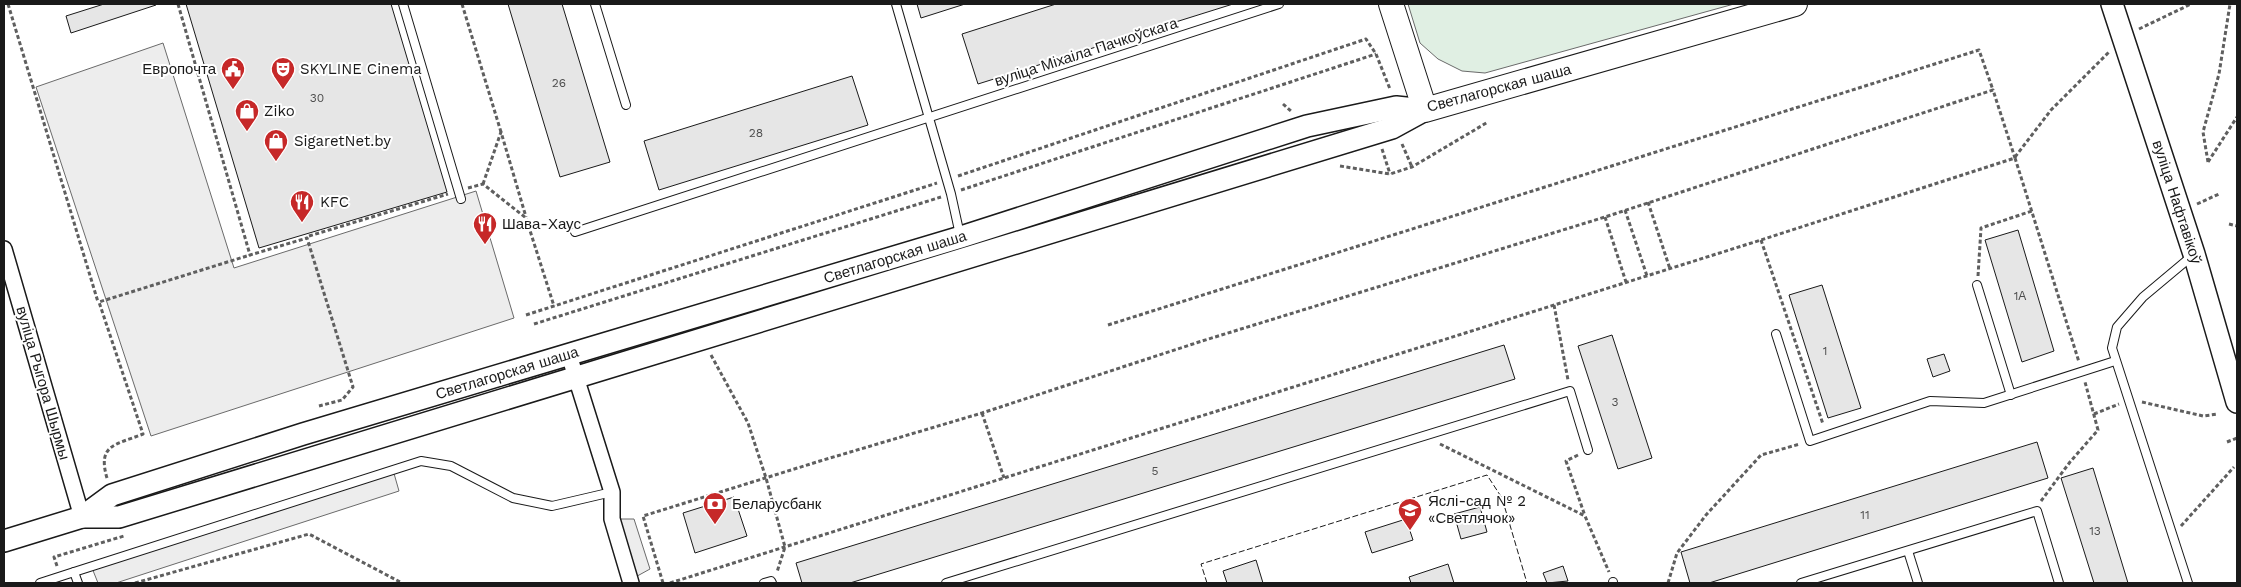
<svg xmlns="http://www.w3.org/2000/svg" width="2241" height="587" font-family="'Work Sans',sans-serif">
  <rect width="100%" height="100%" fill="#fff"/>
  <path fill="#e0efe3" stroke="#6a6a6a" d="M1408 4H1734L1485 73 1462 71 1438 59 1420 43Z"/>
  <g fill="#ededed" stroke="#6a6a6a">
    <path d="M163 43 234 268 476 191 514 318 151 436 36 87Z"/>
    <path d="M393 470 399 491 116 583H98L92 568Z"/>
    <path d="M612 519H634L650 569 630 580Z"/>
  </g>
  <g fill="#e6e6e6" stroke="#1a1a1a">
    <path d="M104 4H155L156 5 71 33 66 16Z"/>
    <path d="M186 4H391L447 192 259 248Z"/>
    <path d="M508 4H562L610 162 560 177Z"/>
    <path d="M917 4H965L921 18Z"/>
    <path d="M1056 4H1233L978 84 962 34Z"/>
    <path d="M852 76 868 125 659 190 644 141Z"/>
    <path d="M2018 230 2054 351 2022 362 1985 240Z"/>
    <path d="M1822 285 1861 408 1828 418 1789 295Z"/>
    <path d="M1612 335 1652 458 1618 469 1578 346Z"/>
    <path d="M1504 345 1515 379 850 583H802L796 563Z"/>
    <path d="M1944 354 1950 371 1933 377 1927 359Z"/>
    <path d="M2037 442 2048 478 1709 583H1690L1681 552Z"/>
    <path d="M2093 468 2128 583H2094L2061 478Z"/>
    <path d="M734 497 747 536 695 553 683 513Z"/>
    <path d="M1480 507 1487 532 1461 539 1454 514Z"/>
    <path d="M1406 519 1413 540 1372 553 1365 532Z"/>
    <path d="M1256 560 1263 583H1227L1223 571Z"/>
    <path d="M1448 564 1454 583H1411L1409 577Z"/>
    <path d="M1563 566 1568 581 1547 583 1543 573Z"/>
  </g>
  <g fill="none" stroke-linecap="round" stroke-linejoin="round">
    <g stroke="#1a1a1a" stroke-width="10">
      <g id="lane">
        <path d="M403 4 461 199"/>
        <path d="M595 4 626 105"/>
        <path d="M896 4 951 194 960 235"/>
        <path d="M575 232 1279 4"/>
        <path d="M1977 285 2011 395"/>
        <path d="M1776 334 1810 441 1930 401 1984 403 2115 361"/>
        <path d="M1908 551 1918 583"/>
        <path d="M74 572 421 461 451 466 513 498 552 506 612 492"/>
        <path d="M1613 582V583"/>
        <path d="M40 583 74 572 78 583"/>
        <path d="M764 583 771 581 772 583"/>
        <path d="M946 583 1570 391 1588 450"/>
        <path d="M1801 583 2037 511 2059 583"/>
        <path d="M2188 583 2112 348 2117 327 2143 297 2192 256"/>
      </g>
    </g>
    <g stroke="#1a1a1a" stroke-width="18">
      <g id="street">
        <path d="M4 249 82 517"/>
        <path d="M569 355 612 492V519L631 583"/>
      </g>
    </g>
    <g stroke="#1a1a1a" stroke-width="24">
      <g id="secondary">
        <path d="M2112 4 2194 254 2237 402"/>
        <path d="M82 517H119L1392 128 1425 110"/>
        <path d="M4 541 82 517 112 495 303 434 961 237 1307 126 1396 107 1425 110"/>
      </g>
    </g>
    <g stroke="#1a1a1a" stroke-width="26">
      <path id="primary" d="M1391 4 1425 110 1795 4"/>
    </g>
    <g stroke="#5f5f5f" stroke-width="3" stroke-dasharray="4 2.5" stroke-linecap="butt">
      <path d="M8 4 98 302"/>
      <path d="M178 4 250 255 307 238 353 387 342 400 319 406"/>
      <path d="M462 4 501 132"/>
      <path d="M2139 29 2191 4"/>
      <path d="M1283 104 1292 112"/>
      <path d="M1402 144 1412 167"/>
      <path d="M1382 149 1390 174"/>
      <path d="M2015 157 2051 110 2109 52"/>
      <path d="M2208 162 2203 132 2219 74 2230 4"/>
      <path d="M2208 162 2237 117"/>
      <path d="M1340 166 1390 174 1412 167 1488 122"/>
      <path d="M958 176 1366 39 1376 54 1390 89"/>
      <path d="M483 184 501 132 526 217"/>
      <path d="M468 188 483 184 526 218 554 306"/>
      <path d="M961 190 1376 54"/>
      <path d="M1648 202 1670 269"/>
      <path d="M2197 204 2219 194"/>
      <path d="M1625 210 1647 276"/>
      <path d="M1605 217 1626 282"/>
      <path d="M2229 224 2237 226"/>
      <path d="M309 236 448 194"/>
      <path d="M1761 240 1823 424"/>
      <path d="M1978 276 1981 228 2032 211"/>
      <path d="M1554 305 1568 380"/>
      <path d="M526 315 937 183"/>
      <path d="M534 324 941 197"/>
      <path d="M1108 325 1979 50 1993 90"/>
      <path d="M711 355 748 423 766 478 785 547 777 572"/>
      <path d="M2142 402 2203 416 2218 414"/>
      <path d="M982 413 1004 478"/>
      <path d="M2094 414 2119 404"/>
      <path d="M2227 442 2237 438"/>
      <path d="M1440 444 1585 516 1609 572"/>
      <path d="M1578 455 1566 461 1585 516"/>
      <path d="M107 478C97 444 116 445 143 434L99 302 250 255"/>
      <path d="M2041 501 2070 462 2098 430 2085 382"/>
      <path d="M2181 526 2234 467"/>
      <path d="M57 566 54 557 124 536"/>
      <path d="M135 583 309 534 402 583"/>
      <path d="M663 583 643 516 820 461 982 413 1202 341 1605 217 1993 90 2015 158"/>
      <path d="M670 583 1761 240 2015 158 2079 362"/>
      <path d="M1668 583 1677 553 1706 515 1761 455 1800 444"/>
    </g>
    <use href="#lane" stroke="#fff" stroke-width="8"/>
    <use href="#street" stroke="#fff" stroke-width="15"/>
    <use href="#secondary" stroke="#fff" stroke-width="21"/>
    <use href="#primary" stroke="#fff" stroke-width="24"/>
    <path stroke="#1a1a1a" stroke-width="1" stroke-dasharray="6 2.5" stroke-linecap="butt" d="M1207 583 1201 564 1487 475 1502 498 1527 583"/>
  </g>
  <defs>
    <g id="civic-pin" transform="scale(1.25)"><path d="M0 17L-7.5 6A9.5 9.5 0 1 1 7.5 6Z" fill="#c62828" stroke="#fff"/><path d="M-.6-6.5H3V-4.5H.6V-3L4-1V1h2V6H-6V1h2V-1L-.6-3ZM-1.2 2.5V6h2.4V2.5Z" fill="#fff"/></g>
    <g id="theatre-pin" transform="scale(1.25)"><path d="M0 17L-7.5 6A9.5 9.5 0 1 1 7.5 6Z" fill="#c62828" stroke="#fff"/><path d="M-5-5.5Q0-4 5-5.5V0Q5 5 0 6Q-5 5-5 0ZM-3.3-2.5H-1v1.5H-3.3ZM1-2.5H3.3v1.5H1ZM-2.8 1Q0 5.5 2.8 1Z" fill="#fff"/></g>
    <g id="shop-pin" transform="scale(1.25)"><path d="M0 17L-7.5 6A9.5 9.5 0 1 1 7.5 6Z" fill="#c62828" stroke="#fff"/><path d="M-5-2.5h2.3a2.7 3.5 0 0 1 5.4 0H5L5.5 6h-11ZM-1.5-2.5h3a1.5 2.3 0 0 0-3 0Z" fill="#fff"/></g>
    <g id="restaurant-pin" transform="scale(1.25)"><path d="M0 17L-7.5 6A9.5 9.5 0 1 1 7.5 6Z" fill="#c62828" stroke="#fff"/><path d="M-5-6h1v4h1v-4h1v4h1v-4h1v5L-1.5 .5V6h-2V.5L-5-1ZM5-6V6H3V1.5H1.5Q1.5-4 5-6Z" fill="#fff"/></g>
    <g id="bank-pin" transform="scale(1.25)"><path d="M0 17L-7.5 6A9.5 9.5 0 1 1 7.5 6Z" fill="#c62828" stroke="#fff"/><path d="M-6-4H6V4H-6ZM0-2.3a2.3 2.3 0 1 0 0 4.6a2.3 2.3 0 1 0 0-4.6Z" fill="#fff"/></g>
    <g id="school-pin" transform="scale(1.25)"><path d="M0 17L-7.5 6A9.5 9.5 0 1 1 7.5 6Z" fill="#c62828" stroke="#fff"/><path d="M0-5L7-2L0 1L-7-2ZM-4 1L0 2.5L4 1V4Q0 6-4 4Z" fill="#fff"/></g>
  </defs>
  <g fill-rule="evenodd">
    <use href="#civic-pin" x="233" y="69"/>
    <use href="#theatre-pin" x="283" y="69"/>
    <use href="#shop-pin" x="247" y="111"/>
    <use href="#shop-pin" x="276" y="141"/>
    <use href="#restaurant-pin" x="302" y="202"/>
    <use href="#restaurant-pin" x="485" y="224"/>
    <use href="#bank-pin" x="715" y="504"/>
    <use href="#school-pin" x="1410" y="510"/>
  </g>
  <g text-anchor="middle" stroke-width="4" stroke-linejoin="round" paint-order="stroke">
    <g font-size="12" fill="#4d4d4d">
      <text x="559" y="87">26</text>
      <text x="317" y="102">30</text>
      <text x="756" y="137">28</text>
      <text x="2020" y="300">1А</text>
      <text x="1825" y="355">1</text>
      <text x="1615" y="406">3</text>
      <text x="1155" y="475">5</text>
      <text x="1865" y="519">11</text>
      <text x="2095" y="535">13</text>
    </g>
    <g font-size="15" fill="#1a1a1a" stroke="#fff">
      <text transform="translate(1086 52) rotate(-18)" y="5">вуліца Міхаіла Пачкоўскага</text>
      <text transform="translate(1499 88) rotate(-15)" y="5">Светлагорская шаша</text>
      <text transform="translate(2177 202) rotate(72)" y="5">вуліца Нафтавікоў</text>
      <text transform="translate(895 257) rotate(-17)" y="5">Светлагорская шаша</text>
      <text transform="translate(507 373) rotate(-17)" y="5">Светлагорская шаша</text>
      <text transform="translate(43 383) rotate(74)" y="5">вуліца Рыгора Шырмы</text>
    </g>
    <g font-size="15" fill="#1a1a1a" stroke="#fff" text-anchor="start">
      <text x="216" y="74" text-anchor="end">Европочта</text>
      <text x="300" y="74">SKYLINE Cinema</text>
      <text x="264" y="116">Ziko</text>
      <text x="294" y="146">SigaretNet.by</text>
      <text x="320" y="207">KFC</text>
      <text x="502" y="229">Шава-Хаус</text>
      <text x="1428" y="506">Яслі-сад № 2<tspan x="1428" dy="17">«Светлячок»</tspan></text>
      <text x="732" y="509">Беларусбанк</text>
    </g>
  </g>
  <rect width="2241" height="587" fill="none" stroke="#1a1a1a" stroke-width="10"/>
</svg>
